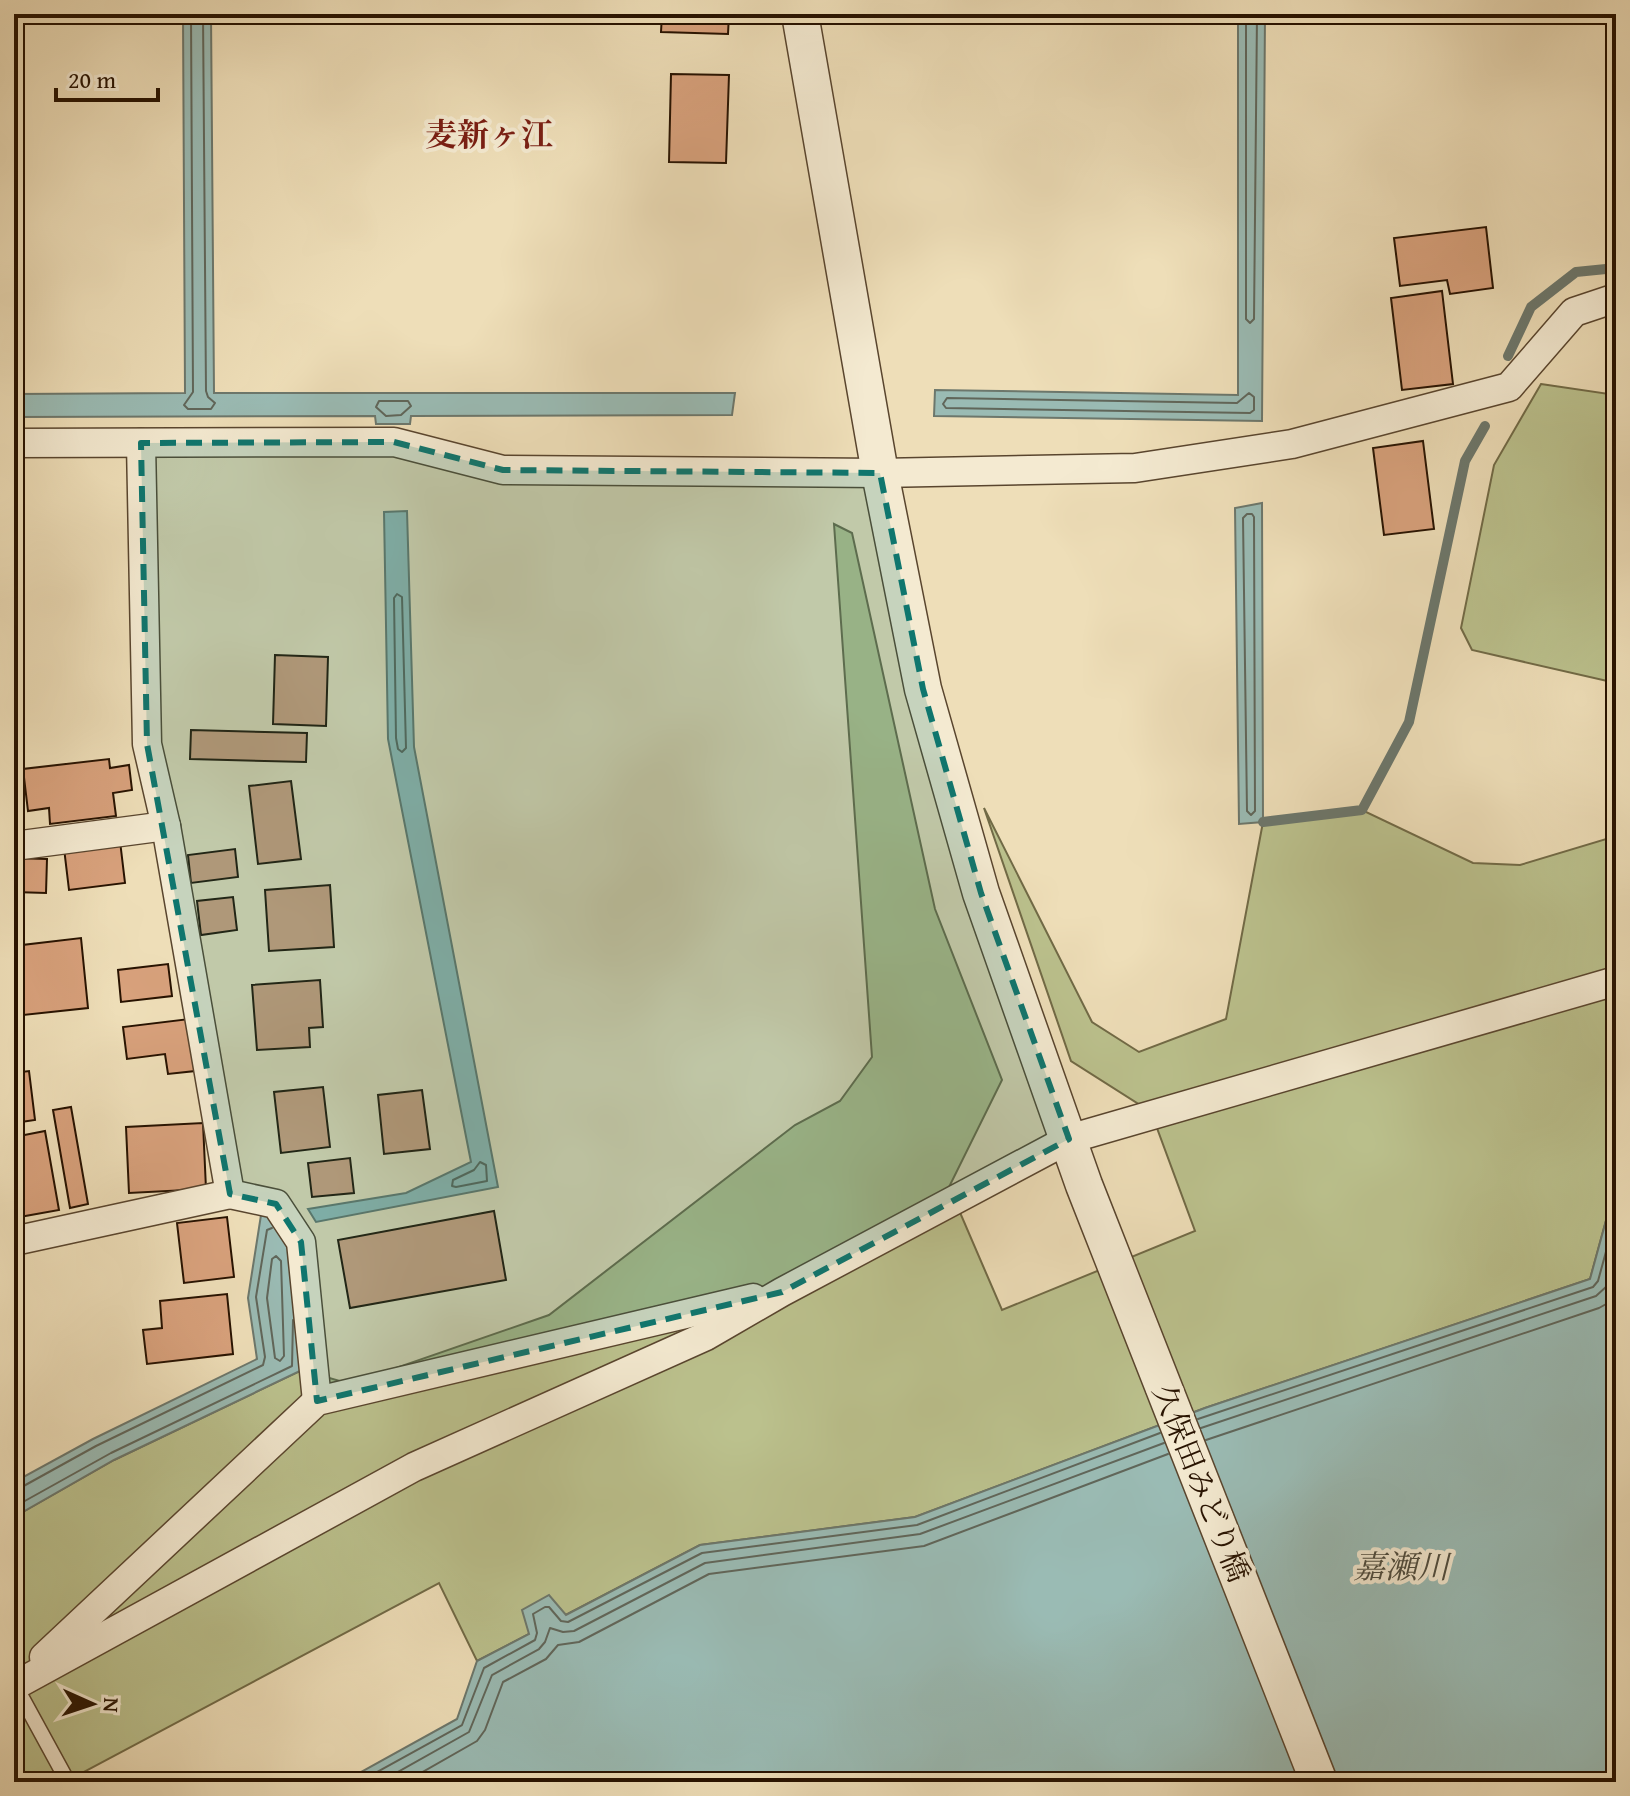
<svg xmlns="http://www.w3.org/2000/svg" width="1630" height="1796" font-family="'Gentium Book Plus','Noto Serif JP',serif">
  <rect width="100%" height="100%" fill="#eedeb8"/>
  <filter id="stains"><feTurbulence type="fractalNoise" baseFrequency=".0025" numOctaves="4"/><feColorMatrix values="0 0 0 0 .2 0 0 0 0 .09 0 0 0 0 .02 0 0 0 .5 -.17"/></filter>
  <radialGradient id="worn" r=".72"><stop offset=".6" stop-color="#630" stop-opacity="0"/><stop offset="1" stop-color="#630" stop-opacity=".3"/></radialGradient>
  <g fill="#bbc18d" stroke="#716a46" stroke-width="2">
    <path d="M1541 384 1616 395V683L1472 650 1461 628 1494 465Z"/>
    <path d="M834 524 852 533 935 909 1002 1080 949 1187 1002 1310 1195 1231 1151 1112 1071 1061 984 808 1092 1022 1139 1052 1226 1019 1263 822 1362 810 1473 863 1520 865 1616 836V1195L1610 1206 1590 1279 1205 1408 915 1517 700 1545 477 1661 439 1583 65 1782H14V1517L114 1460 302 1370 350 1384 549 1315 795 1125 840 1101 872 1057Z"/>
  </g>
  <g fill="#9abbb4" stroke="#6c776c" stroke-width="2">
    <path d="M183 14H211L214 393H735L732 415 411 416 410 424H376L375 416 14 417V394L185 393Z"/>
    <path d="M1238 14H1265L1262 421 934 416 935 390 1238 395Z"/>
    <path d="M1262 503 1263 822 1239 824 1235 508Z"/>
    <path d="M407 511 414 747 498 1187 316 1222 308 1209 406 1193 471 1162 388 739 384 512Z"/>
    <path d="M1616 1195V1782H343L457 1719 477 1661 529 1634 522 1610 549 1595 566 1615 700 1545 915 1517 1205 1408 1590 1279 1610 1206Z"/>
    <path d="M261 1215 276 1218 299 1255 302 1370 114 1460 14 1517V1482L93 1439 257 1359 248 1298Z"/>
  </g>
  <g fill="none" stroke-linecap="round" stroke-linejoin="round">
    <g stroke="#60665a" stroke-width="2">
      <path d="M191 14 193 392 184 405 188 409H211L215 403 208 397 206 391 203 14"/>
      <path d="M1246 14V319L1250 323 1254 319 1257 14"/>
      <path d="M1249 393 1254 397V410L1250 413 946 408 943 404 947 398 1237 403Z"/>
      <path d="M379 401H408L411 406 401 415 386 416 376 407Z"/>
      <path d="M1247 514H1252L1254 517 1255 811 1251 815 1247 811 1243 518Z"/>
      <path d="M397 594 402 597 406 748 402 752 398 749 396 738 394 598Z"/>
      <path d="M480 1162 486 1165 487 1181 456 1187 452 1186 453 1180 474 1170Z"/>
      <path d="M276 1256 281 1261 284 1356 280 1361 275 1358 267 1298 272 1259Z"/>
      <path d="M1198 1419 1593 1287 1598 1281 1616 1215"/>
      <path d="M1201 1428 1596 1296 1607 1286 1616 1253"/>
      <path d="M1206 1440 1599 1308 1608 1303 1616 1294"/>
      <path d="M14 1488H20L96 1446 263 1365 265 1357 256 1297 267 1230 272 1228"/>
      <path d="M14 1507 111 1453 292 1366 293 1320"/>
      <path d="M359 1782 462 1725 484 1668 535 1640 537 1633 533 1614 545 1607H549L561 1621 568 1622 702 1553 917 1525 1160 1433"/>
      <path d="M380 1782 469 1732 492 1675 539 1649 545 1642 550 1628 563 1632 574 1631 705 1563 920 1534 1164 1443"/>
      <path d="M405 1782 477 1741 485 1730 503 1682 546 1659 558 1645 579 1642 709 1574 924 1546 1168 1454"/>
    </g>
    <g stroke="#6c776c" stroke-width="10">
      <path d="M1508 356 1531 307 1576 272 1616 268"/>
      <path d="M1263 822 1362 810 1409 722 1465 461 1485 426"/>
    </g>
  </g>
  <g fill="#d8a17c" stroke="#271200" stroke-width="2">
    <path d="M662 14H729L728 34 661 32Z"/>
    <path d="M671 74 729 75 726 163 669 162Z"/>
    <path d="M1486 227 1493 288 1450 294 1447 280 1400 286 1394 238Z"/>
    <path d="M1442 291 1453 384 1402 390 1391 298Z"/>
    <path d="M1423 441 1434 529 1384 535 1373 448Z"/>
    <path d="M275 655 328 657 326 726 273 724Z"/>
    <path d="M191 730 307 733 306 762 190 759Z"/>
    <path d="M109 759 110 768 129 765 132 790 113 793 116 816 50 824 49 808 28 811 23 769Z"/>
    <path d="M291 781 301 859 258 864 249 786Z"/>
    <path d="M120 841 125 883 69 890 64 848Z"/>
    <path d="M235 849 238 877 191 883 188 855Z"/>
    <path d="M14 858 47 859 46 893 14 892Z"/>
    <path d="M330 885 334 947 269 951 265 890Z"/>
    <path d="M233 897 237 930 201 935 197 901Z"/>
    <path d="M81 938 88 1008 14 1016V946Z"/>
    <path d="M168 964 172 996 121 1002 118 970Z"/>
    <path d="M320 980 323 1027 309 1028 310 1047 257 1050 252 985Z"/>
    <path d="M189 1019 195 1071 168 1074 165 1054 127 1059 123 1027Z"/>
    <path d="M29 1071 35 1120 14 1123V1073Z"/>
    <path d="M323 1087 330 1147 281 1153 274 1092Z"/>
    <path d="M422 1090 430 1149 384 1154 378 1095Z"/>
    <path d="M71 1107 88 1204 70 1208 53 1110Z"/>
    <path d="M203 1123 206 1189 129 1193 126 1127Z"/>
    <path d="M45 1131 59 1210 14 1218V1137Z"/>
    <path d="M350 1158 354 1193 312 1197 308 1163Z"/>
    <path d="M494 1211 506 1280 350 1308 338 1240Z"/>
    <path d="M227 1217 234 1277 184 1283 177 1223Z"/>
    <path d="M227 1294 233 1354 147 1364 143 1330 162 1328 160 1301Z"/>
  </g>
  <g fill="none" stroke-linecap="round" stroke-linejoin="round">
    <g stroke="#59452e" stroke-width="17">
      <path id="service" d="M15 1685 68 1782"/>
    </g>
    <g stroke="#59452e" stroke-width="31">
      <g id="minor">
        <path d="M14 443 394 442 503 470 880 473 1135 468 1292 444 1509 387 1574 312 1616 298"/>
        <path d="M141 443 147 744 166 826 230 1194 276 1204 301 1242 317 1401"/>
        <path d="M14 846 166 826"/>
        <path d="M14 1241 230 1194"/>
        <path d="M44 1657 317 1401 753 1298"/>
        <path d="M14 1686 414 1467 706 1336 782 1292 1069 1139 1616 981"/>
      </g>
    </g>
    <g stroke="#59452e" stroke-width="39">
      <path id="tertiary" d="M800 14 880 473 923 689 981 893 1084 1185 1319 1782"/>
    </g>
    <use href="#service" stroke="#f4ead1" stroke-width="14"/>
    <use href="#minor" stroke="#f4ead1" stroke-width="28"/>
    <use href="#tertiary" stroke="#f4ead1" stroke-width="36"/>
  </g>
  <path fill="#0f766e" fill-opacity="0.2" stroke="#0f766e" stroke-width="6" stroke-dasharray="16 10" stroke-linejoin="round" d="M394 442 503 470 880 473 923 689 981 893 1069 1139 782 1292 317 1401 301 1242 276 1204 230 1194 147 744 141 443Z"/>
  <g text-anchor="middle" stroke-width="8" stroke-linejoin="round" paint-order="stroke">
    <g font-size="30" fill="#271200" stroke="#f4ead1">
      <text transform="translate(1201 1483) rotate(68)" y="10">久保田みどり橋</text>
    </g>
    <g font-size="32" font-weight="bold" fill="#7a1f14" stroke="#f4ead1">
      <text x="489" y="146">麦新ヶ江</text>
    </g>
    <g font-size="32" font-style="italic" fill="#4f4d3f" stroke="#f4ead1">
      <text x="1401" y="1578">嘉瀬川</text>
    </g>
  </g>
  <rect width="1630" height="1796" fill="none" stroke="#eedeb8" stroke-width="48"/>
  <rect x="16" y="16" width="1598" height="1764" fill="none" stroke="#271200" stroke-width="4"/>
  <rect x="24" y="24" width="1582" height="1748" fill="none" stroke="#271200" stroke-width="2"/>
  <g transform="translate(92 1704) rotate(93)" stroke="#f4ead1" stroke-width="6" paint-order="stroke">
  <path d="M0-6L14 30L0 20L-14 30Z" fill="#271200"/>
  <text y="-12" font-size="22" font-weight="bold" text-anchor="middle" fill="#271200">N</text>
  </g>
  <path d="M56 88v12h102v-12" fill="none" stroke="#271200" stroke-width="4"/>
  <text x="68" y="88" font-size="24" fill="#271200" stroke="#f4ead1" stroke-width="6" paint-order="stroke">20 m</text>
  <rect width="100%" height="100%" filter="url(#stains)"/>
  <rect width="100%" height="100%" fill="url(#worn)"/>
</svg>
